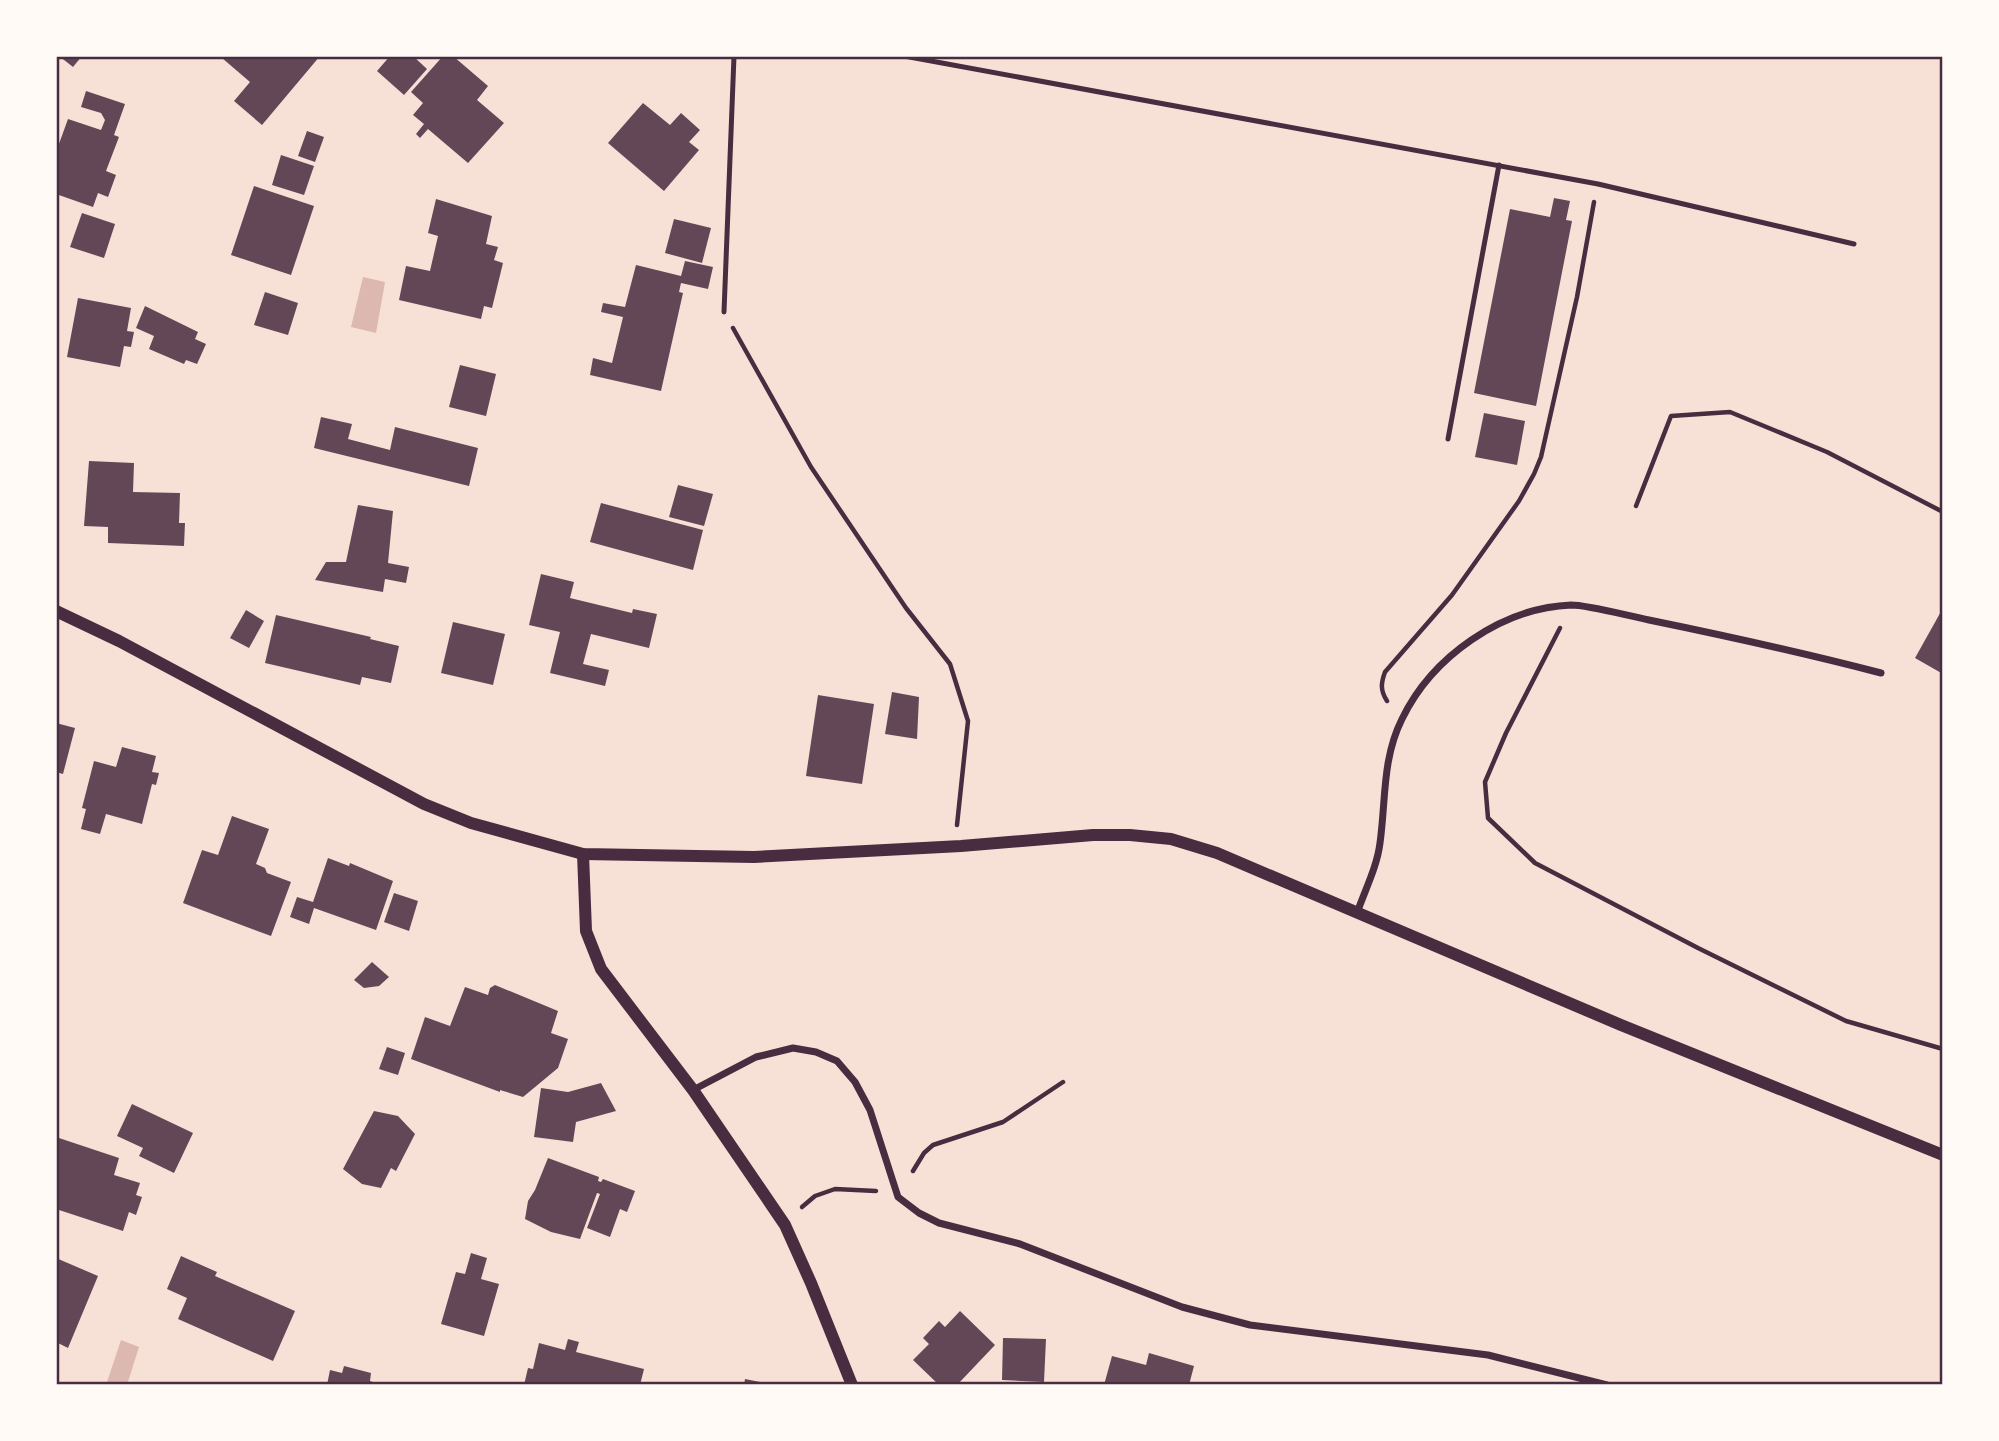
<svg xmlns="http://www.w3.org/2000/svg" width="1999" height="1441" font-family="'IBM Plex Serif',serif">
  <rect width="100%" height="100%" fill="#f7e1d7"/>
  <g fill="#dcb8b0">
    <path d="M363 277 385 282 376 333 351 327Z"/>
    <path d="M121 1340 139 1347 127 1385 107 1382Z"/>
  </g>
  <g fill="#644757">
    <path d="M59 56H82L73 67Z"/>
    <path d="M224 56H320L262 125 234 101 250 82 222 58Z"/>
    <path d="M390 56H413L427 69 404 95 377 71Z"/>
    <path d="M443 56H453L488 86 477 100 504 123 468 163 428 129 420 138 416 134 424 124 413 115 423 103 411 92Z"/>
    <path d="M86 91 125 104 114 135 119 137 106 171 116 175 108 197 98 193 93 207 56 194V152L68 119 101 130 105 120 101 113 81 107Z"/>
    <path d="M643 103 670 125 681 113 700 130 689 142 699 150 664 191 608 143Z"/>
    <path d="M307 131 324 137 315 162 298 156Z"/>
    <path d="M281 155 314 166 304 195 272 185Z"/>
    <path d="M254 186 314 206 291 275 231 255Z"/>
    <path d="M1554 198 1570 201 1566 220 1572 221 1536 406 1474 393 1510 209 1550 217Z"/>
    <path d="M436 199 492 216 486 244 498 247 494 260 503 263 492 308 484 306 481 319 399 300 406 266 430 271 438 236 428 233Z"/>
    <path d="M82 213 115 224 104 258 70 247Z"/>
    <path d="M674 219 711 228 702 263 665 253Z"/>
    <path d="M685 261 713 267 708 289 681 283 679 292 683 293 661 391 590 375 593 358 612 363 623 317 601 312 603 303 625 307 636 265 681 276Z"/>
    <path d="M265 292 298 303 288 335 254 325Z"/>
    <path d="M78 298 131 308 127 331 134 332 131 347 124 346 120 367 67 357Z"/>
    <path d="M145 306 198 332 195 339 206 344 197 364 186 360 184 364 149 349 154 336 136 328Z"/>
    <path d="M460 365 496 374 486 416 449 407Z"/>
    <path d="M1484 413 1525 421 1517 465 1475 457Z"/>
    <path d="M321 417 352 424 348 439 390 450 395 427 478 448 469 486 314 448Z"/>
    <path d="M89 461 134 463 133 492 180 493 179 523H185L184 546 108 543V527L84 526Z"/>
    <path d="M678 485 713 494 704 526 669 517Z"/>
    <path d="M601 503 703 530 693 570 590 542Z"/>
    <path d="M358 505 393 511 388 563 409 567 406 583 385 579 383 592 315 580 326 562H346Z"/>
    <path d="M541 574 574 582 570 598 632 613 633 609 657 614 649 648 591 634 583 664 609 670 605 686 550 673 560 632 529 625Z"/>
    <path d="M1943 608V674L1915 658Z"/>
    <path d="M246 610 264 621 249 648 230 638Z"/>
    <path d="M276 615 371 637 370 639 399 646 391 683 362 677 360 685 265 663Z"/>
    <path d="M453 622 505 634 493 685 441 673Z"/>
    <path d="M892 692 919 697 917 739 885 734Z"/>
    <path d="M818 695 874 704 862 784 806 776Z"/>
    <path d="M56 723 75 728 63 774 56 772Z"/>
    <path d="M122 747 156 756 152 772 159 773 156 785 152 784 142 824 106 814 100 834 81 829 86 809 82 808 94 761 116 767Z"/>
    <path d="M232 816 269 829 256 864 265 868 267 873 291 882 271 936 183 903 202 850 218 855Z"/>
    <path d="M328 858 349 866 350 863 393 881 376 930 314 908 309 924 290 917 297 897 313 902Z"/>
    <path d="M394 893 418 901 409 931 384 922Z"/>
    <path d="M372 962 389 977 379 986 364 988 354 980Z"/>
    <path d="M495 985 558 1011 551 1033 568 1039 558 1068 523 1097 500 1090V1092L411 1059 425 1017 450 1026 465 987 488 995 490 988Z"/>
    <path d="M387 1047 405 1053 398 1075 379 1069Z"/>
    <path d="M601 1083 616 1111 576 1122 573 1142 534 1137 541 1088 568 1092Z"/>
    <path d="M132 1104 193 1133 174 1173 139 1156 143 1148 117 1136Z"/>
    <path d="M374 1111 398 1116 415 1134 396 1171 391 1168 381 1188 362 1184 343 1169Z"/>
    <path d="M56 1137 119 1158 114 1175 140 1183 136 1195 142 1197 136 1215 129 1212 123 1231 56 1209Z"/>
    <path d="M548 1158 599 1177 598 1181 601 1182 603 1179 635 1191 627 1212 620 1209 610 1237 587 1228 600 1194 597 1193 580 1239 551 1232 525 1219 528 1201 535 1190Z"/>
    <path d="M471 1253 487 1258 481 1279 499 1284 484 1336 441 1324 456 1272 465 1274Z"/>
    <path d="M181 1256 217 1272 215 1276 295 1311 273 1361 178 1319 187 1298 167 1289Z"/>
    <path d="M56 1258 98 1276 68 1348 56 1342Z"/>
    <path d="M960 1311 995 1345 957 1385H939L913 1360 929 1344 923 1338 939 1321 945 1327Z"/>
    <path d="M1003 1338 1046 1339 1044 1382 1002 1380Z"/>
    <path d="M568 1339 579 1342 576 1352 644 1369 640 1385H524L528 1368 533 1369 539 1343 565 1350Z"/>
    <path d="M1149 1353 1194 1366 1189 1385H1104L1112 1356 1146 1365Z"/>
    <path d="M344 1366 371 1373 370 1381 381 1385H327L330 1370 342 1373Z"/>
    <path d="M745 1379 771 1384V1385H744Z"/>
  </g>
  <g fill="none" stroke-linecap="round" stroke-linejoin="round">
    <g stroke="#4a2c40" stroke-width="4.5">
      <path d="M733 328 811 467 906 608 950 664 968 721 957 825"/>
      <path d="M1636 506 1671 416 1730 412 1827 452 1943 512"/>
      <path d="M1560 628 1506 733 1485 782 1488 818 1535 863 1698 948 1846 1021 1943 1049"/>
      <path d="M1387 701C1380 690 1381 683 1385 672L1452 595 1519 501 1534 474 1541 457 1577 297 1594 202"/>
      <path d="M913 1171 924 1153 933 1145 1003 1122 1063 1082"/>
      <path d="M802 1207 815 1196 835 1189 876 1191"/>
    </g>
    <g stroke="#4a2c40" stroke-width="5">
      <path d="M904 56 1598 184 1854 244"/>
      <path d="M724 312 734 56"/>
      <path d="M1448 439 1499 165"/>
    </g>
    <g stroke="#4a2c40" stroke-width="7">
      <path d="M1357 913C1365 890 1377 867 1380 843 1386 800 1382 759 1402 719 1432 657 1501 608 1571 605 1589 605 1628 616 1649 620 1727 636 1804 653 1881 673"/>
      <path d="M693 1090 756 1057 793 1048 816 1052 837 1061 855 1082 870 1110 898 1197 919 1213 939 1223 1020 1244 1182 1307 1250 1325 1488 1355 1607 1385"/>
    </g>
    <g stroke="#4a2c40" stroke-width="12">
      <path d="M56 611 119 641 424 804 471 823 583 854 754 857 961 846 1093 835H1130L1171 839 1217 853 1621 1025 1943 1155"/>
      <path d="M583 854 586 931 601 969 693 1090 785 1225 811 1283 852 1385"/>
    </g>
  </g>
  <rect width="1999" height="1441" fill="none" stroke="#fffaf5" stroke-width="116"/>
  <rect x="58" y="58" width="1883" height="1325" fill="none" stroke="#4a2c40" stroke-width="2.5"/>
</svg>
